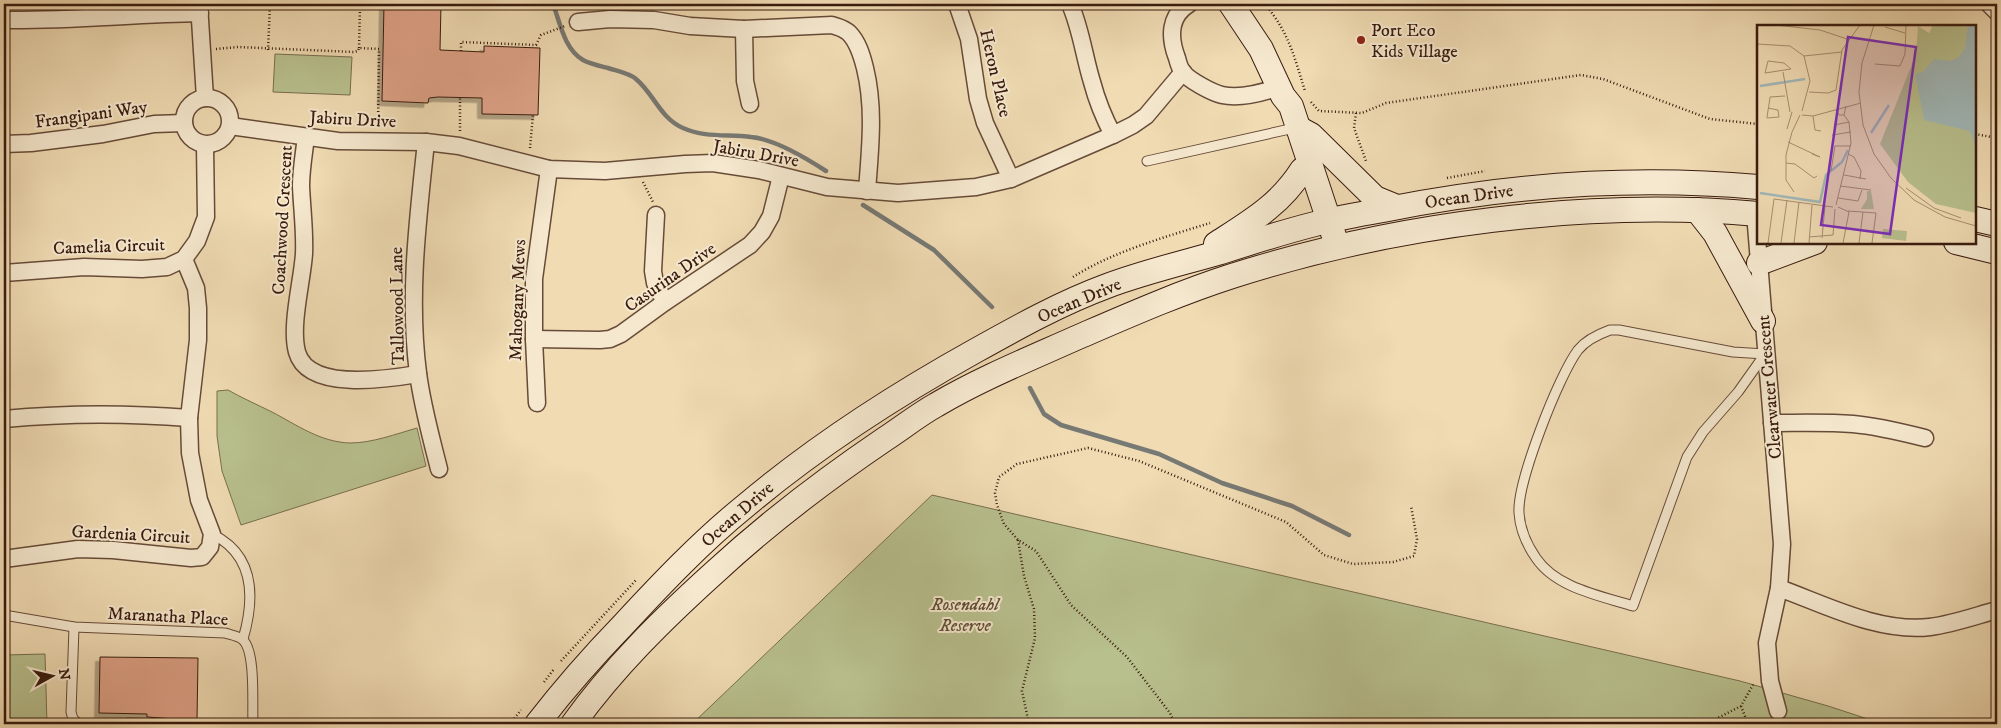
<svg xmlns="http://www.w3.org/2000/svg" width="2001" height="728" font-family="'IM FELL DW Pica',serif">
  <defs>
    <filter id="shadow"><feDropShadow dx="-4.5" dy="4.5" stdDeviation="0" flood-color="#0004"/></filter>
  </defs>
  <rect width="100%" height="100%" fill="#f0dbb3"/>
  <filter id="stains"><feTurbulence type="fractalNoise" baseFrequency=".004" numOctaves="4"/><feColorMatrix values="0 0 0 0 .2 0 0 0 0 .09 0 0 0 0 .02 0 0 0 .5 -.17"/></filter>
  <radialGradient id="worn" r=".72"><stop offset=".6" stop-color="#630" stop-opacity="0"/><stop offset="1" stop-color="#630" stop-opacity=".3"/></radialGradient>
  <g fill="#b8c08e" stroke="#786e4e">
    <path d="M275 54 352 57 350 95 273 92Z"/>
    <path d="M228 390C242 398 258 405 272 412 297 425 320 442 350 443 372 443 396 434 417 428L426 466 241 525 222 471 217 436V391Z"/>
    <path d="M932 495 1740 681 1828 706 1883 724H692Z"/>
    <path d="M45 654 47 724H4V655Z"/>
  </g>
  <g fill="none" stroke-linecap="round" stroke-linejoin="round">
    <g stroke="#777974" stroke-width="4.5">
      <path d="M553 4C560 22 564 49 583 60 590 64 600 66 608 68 617 71 629 73 636 79 654 94 660 118 683 128 705 138 728 134 751 137 774 139 806 158 826 171"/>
      <path d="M863 205 934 250 992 307"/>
      <path d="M1030 388 1044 414 1061 425 1159 454 1222 483 1292 506 1349 535"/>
    </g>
  </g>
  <g fill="#dea287" stroke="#391b0f" filter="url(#shadow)">
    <path d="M384 4H441L440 50 484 52V46L540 48 538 115 482 114V98L438 97 429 98 428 103 382 101Z"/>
    <path d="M100 657 198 658 197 720H194V724H175V719L147 717V714L99 713Z"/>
  </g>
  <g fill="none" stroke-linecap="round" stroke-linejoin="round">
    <g stroke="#674b38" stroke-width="11">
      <g id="lane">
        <path d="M1147 161 1290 129"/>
        <path d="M1610 330H1619L1733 352 1765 354 1738 392 1703 432 1687 457 1633 606C1601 596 1556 588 1536 558 1527 545 1520 529 1519 513 1517 482 1559 375 1578 350 1586 340 1599 334 1610 330Z"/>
        <path d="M212 534C255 555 255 598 243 639"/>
        <path d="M4 615 74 627 225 633C231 635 239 636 243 640 256 652 252 706 253 724"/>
        <path d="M74 627 71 712 73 719 79 724H92"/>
        <path d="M123 724 127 723 166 724"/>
      </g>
    </g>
    <g stroke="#674b38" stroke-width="19">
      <g id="street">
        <path d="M199 4 205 98"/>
        <path d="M957 4 969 39 978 99 985 123 1011 179"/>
        <path d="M1070 4C1081 29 1084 56 1092 82 1097 101 1104 118 1113 135"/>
        <path d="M1189 4C1169 16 1169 37 1177 58 1178 62 1180 69 1183 72 1188 80 1213 93 1222 95 1241 99 1262 93 1279 87"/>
        <path d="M1989 4 1997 12"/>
        <path d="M4 20C69 21 135 14 200 13"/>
        <path d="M578 22 610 19 654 20 690 26 744 29 832 25C838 27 844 28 849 33 858 42 862 56 865 68 875 109 870 149 867 191"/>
        <path d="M744 29 745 81 750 104"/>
        <circle cx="207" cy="121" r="23"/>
        <path d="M230 126 338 141 426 142 459 146 549 169 605 171 685 164 713 163 759 170 827 187 898 193 976 187 1011 179 1113 135 1133 125 1146 116 1183 72"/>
        <path d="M306 137C304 153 301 170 301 186 302 209 305 231 304 254 302 282 290 326 297 352 308 392 388 379 418 374"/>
        <path d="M426 142C418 218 408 296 418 373 422 405 431 437 439 469"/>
        <path d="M4 144 31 143 103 134 154 124 184 123"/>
        <path d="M1755 213 1782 544 1779 588C1826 605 1879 633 1930 627 1953 624 1975 616 1997 610"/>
        <path d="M656 215 653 271 655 283 665 302"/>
        <path d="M4 273 84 267 142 269 167 267 184 259 197 241 206 217 205 145"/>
        <path d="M534 339 600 340 610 339 621 334 665 302 750 245 762 232 771 216 781 176"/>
        <path d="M537 403 534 339V279L549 169"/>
        <path d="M4 419C66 413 127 413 189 418"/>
        <path d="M1772 423C1799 423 1826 422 1853 424 1877 426 1901 432 1925 438"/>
        <path d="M4 559 78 549 113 550 191 558 202 557 210 547 212 534 199 500 190 453 189 418 198 340V308L196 288 184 259"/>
        <path d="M1778 711 1770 681 1767 643 1779 588"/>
      </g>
    </g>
    <g stroke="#391b0f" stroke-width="26">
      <g id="secondary">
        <path d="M1231 4 1261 49 1283 96 1291 106 1334 236"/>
        <path d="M1298 128 1311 135 1375 198 1397 207"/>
        <path d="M1697 210 1715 233 1763 321"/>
        <path d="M1975 219 1997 224"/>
        <path d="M1956 242 1997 252"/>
        <path d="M1216 244C1250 222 1280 205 1302 170"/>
        <path d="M1759 263 1815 242"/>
        <path d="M537 724C564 689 593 656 624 624 662 583 701 542 744 507 815 447 894 396 975 351 1018 327 1061 303 1107 286 1144 272 1183 263 1221 252 1252 242 1283 232 1315 224 1337 218 1360 214 1383 210 1507 185 1633 176 1758 187"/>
        <path d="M573 724C613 668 664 618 715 572 768 523 826 479 885 439 902 428 918 415 936 405 980 379 1029 359 1076 338 1127 316 1179 293 1232 276 1395 224 1588 199 1758 214"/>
      </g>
    </g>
    <g stroke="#391b0f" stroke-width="2.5" stroke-dasharray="1 2.5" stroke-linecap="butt">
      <path d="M1265 4C1289 33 1294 56 1305 91"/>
      <path d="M359 48 360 6"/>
      <path d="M216 49 238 47 354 52 358 51 359 48 379 49 378 127"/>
      <path d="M268 50 270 4"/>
      <path d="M461 51V42L536 45 541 35 565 26"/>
      <path d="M1311 102 1319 111 1362 113 1386 103 1581 75 1603 79 1710 119 1758 124"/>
      <path d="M1356 113 1354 128 1366 161"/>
      <path d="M460 131V98"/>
      <path d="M1975 134 1997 138"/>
      <path d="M530 148 533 115"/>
      <path d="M1447 178 1485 171"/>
      <path d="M643 182 653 202"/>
      <path d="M1073 277C1112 252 1165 237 1210 223"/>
      <path d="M1018 540 1024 576 1034 609 1035 638 1022 691 1029 724"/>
      <path d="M561 661 637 579"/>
      <path d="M544 682 554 669"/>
      <path d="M1741 706 1748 724"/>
      <path d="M510 724 521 710"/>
      <path d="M1175 724 1170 713 1127 657 1071 605 1036 551 1018 540 1004 524 997 505 995 493 999 477 1017 464 1088 448 1139 461 1286 522 1324 555 1353 564 1393 562 1414 556 1417 539 1411 506"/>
      <path d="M1706 724 1741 706 1754 683"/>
    </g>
    <use href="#lane" stroke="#f5e8ce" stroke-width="9"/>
    <use href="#street" stroke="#f5e8ce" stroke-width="16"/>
    <use href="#secondary" stroke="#f5e8ce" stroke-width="24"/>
  </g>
  <circle fill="#8f2418" stroke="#f5e8ce" stroke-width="2" cx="1361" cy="40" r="5"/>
  <g text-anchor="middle" stroke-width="4" stroke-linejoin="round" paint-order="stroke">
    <g font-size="18" fill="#391b0f" stroke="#f5e8ce" text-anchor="start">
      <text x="1371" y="36">Port Eco<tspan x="1371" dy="21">Kids Village</tspan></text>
    </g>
    <g font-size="18" fill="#391b0f" stroke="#f5e8ce">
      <text transform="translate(996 73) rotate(77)" y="6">Heron Place</text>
      <text transform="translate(91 114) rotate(-8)" y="6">Frangipani Way</text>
      <text transform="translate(353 119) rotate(3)" y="6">Jabiru Drive</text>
      <text transform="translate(756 153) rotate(10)" y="6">Jabiru Drive</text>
      <text transform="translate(1469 196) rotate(-8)" y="6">Ocean Drive</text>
      <text transform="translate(282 220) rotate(-87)" y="6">Coachwood Crescent</text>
      <text transform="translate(109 246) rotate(-2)" y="6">Camelia Circuit</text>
      <text transform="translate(670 277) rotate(-35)" y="6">Casurina Drive</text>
      <text transform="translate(517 300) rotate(-88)" y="6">Mahogany Mews</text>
      <text transform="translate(1079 300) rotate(-23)" y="6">Ocean Drive</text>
      <text transform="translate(397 306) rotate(-91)" y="6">Tallowood Lane</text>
      <text transform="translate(1769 387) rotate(-95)" y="6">Clearwater Crescent</text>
      <text transform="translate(737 514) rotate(-41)" y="6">Ocean Drive</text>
      <text transform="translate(131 534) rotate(3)" y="6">Gardenia Circuit</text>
      <text transform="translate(168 616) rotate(3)" y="6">Maranatha Place</text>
    </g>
    <g font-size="18" font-style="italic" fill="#5f4d35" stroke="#f5e8ce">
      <text x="965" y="610">Rosendahl<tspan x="965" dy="21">Reserve</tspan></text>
    </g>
  </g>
  <g transform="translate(1757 25)">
    <rect width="219" height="219" fill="#f0dbb3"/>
    <path d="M176 0H219V188L179 179 151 157 123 119 159 29 161 1 172 8ZM110 166H114L117 184H104L110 174ZM126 204 150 206 149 216 125 213Z" fill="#b8c08e"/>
    <path d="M211 0H219V123L213 106 167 95 158 49 166 47 177 34 194 36 202 32 208 23Z" fill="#a0b8b8"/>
    <path fill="none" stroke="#a0b8b8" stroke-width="2.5" d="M3 61 48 54M114 108 132 80M3 168 63 177 69 150 85 137 91 125"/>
    <path fill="none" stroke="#a78e71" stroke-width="1" d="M19 0 63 5 90 14M117 0 105 38 102 67 106 100 117 129 134 153 157 175 188 192 219 201M128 2 148 8M0 19 33 21 47 31 53 56 45 86M47 31 85 27M11 36 27 38 34 44 8 48ZM118 39 143 41 148 29 149 0M26 47 33 87M52 67 71 68 79 65 85 25 103 0M11 83 21 85 22 92 10 93V92L13 73V72L28 71M79 85 82 90H87L89 81M45 90 56 91 104 78M56 91 58 105 64 106M77 100 92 97M30 104 35 87M75 110 94 107M31 117 63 132 55 129M91 129 97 132 104 146 103 154M29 138 38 139 57 153 60 151M74 146 78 121H94M87 150 109 154M83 161 114 165M149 163 177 183 204 193M37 167 29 155V130L35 107 43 90M81 173 101 176 105 165M79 180 94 118 92 97 87 90M81 182 92 187 86 218M91 186 119 188 115 218M52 212 76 210 78 184M65 213 68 181M11 218 17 174 76 182M24 218 30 175M37 218 42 177M52 218 55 180M102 218 106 187"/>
    <path fill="#7b2cbf" fill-opacity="0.15" stroke="#7b2cbf" stroke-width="2.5" d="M91 12 159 22 133 209 64 200Z"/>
    <rect width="219" height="219" fill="none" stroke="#391b0f" stroke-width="2.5"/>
  </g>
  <rect width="2001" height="728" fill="none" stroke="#f0dbb3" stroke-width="20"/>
  <rect x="5" y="5" width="1991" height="718" fill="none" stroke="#391b0f" stroke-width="2.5"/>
  <rect x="10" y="10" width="1981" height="708" fill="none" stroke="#391b0f"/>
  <g transform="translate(52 676) rotate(82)" stroke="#f5e8ce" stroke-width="4" paint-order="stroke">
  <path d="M0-4L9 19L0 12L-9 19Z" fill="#391b0f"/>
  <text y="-8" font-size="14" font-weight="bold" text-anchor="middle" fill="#391b0f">N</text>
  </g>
  <rect width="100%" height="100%" filter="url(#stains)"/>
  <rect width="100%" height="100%" fill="url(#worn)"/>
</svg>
